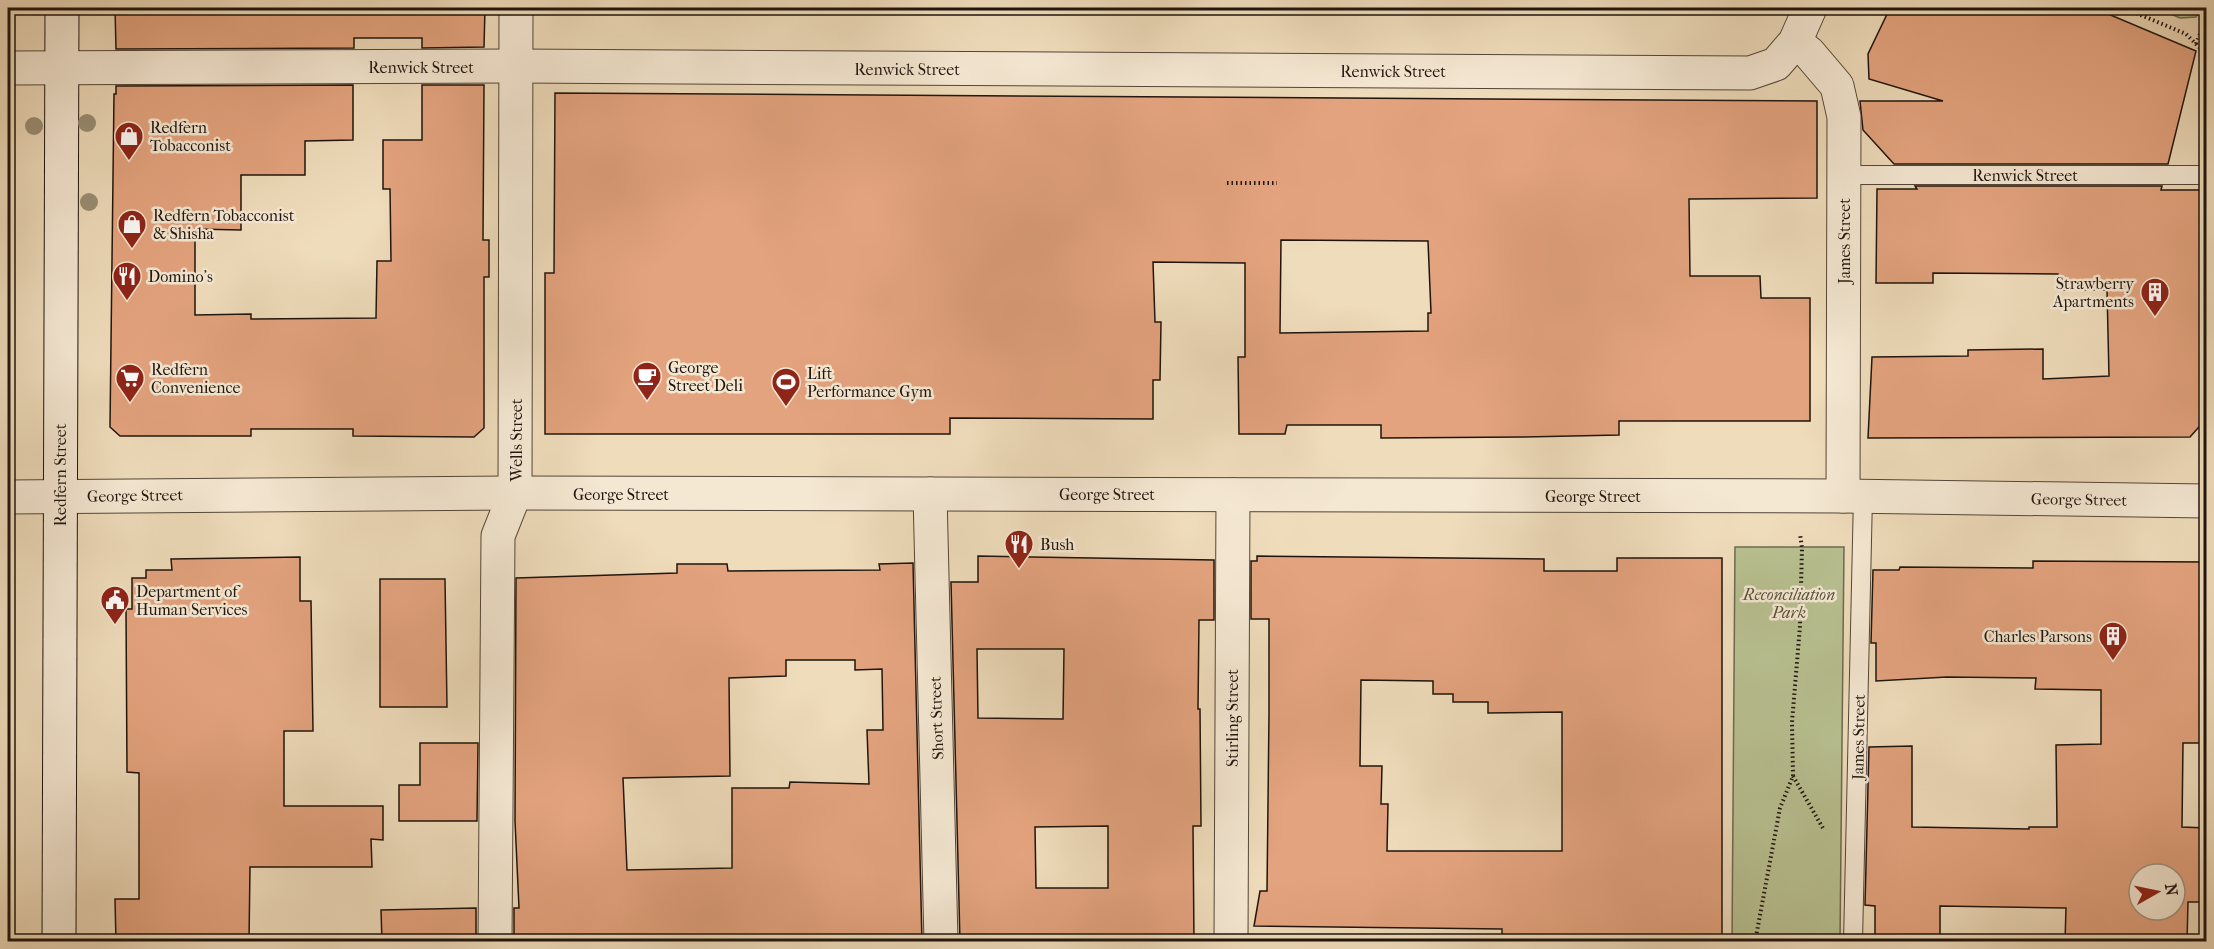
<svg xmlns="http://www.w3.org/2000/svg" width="2214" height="949" font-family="'IM FELL French Canon',serif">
  <rect width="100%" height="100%" fill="#efdcbb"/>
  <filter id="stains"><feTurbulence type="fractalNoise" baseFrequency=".00333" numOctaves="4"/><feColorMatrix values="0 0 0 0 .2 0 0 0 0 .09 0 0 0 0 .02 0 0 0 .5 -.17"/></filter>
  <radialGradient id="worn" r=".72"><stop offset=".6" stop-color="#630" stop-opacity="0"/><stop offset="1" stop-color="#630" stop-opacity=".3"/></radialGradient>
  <g fill="#b8c091" stroke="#6c6a4f" stroke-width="1.5">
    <path d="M2157 8H2202L2196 17 2180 18Z"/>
    <path d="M1735 547H1844L1840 941H1732Z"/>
  </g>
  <g fill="#e3a37e" stroke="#1f140d" stroke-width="1.5" fill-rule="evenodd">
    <path d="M115 8H485L484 47 422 48V38H354V48L116 49Z"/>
    <path d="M1890 8H2094L2196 51 2168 164H1894L1863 130 1860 101H1943L1869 79 1868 54Z"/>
    <path d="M353 85V140L305 141V175H241V230L195 229V315L251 314V319L376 318 377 261H391L390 189H383V140H422V85H484L483 240H489V277H484V428L474 437 353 436V429H251V436H120L110 427 114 94H116V86Z"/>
    <path d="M555 93 1817 101V198L1689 199 1690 276H1760L1761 298H1810V421H1619V435L1524 437 1381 438V425H1287L1285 434H1239L1238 357H1245V263L1153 262 1155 322H1161L1160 380H1153V419L950 418V434H545V273H554ZM1281 240 1428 241 1431 313H1428V331L1280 333Z"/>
    <path d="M1915 186H2162L2161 190H2206V419L2190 437 1868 438 1872 357 1968 356V350L2043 349V379L2109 376 2107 290H2058V274L1933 273V283H1876L1877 189H1917Z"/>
    <path d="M978 556 1214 560V620H1199L1198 709H1200L1201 826H1193L1194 942H960L951 582H978ZM977 649H1064L1063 719 978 718ZM1108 826V888H1036L1035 827Z"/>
    <path d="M1257 556 1544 559V571H1617V558H1722V942H1618V938L1502 937V929L1254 926 1260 891H1267L1269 713V619H1251V561H1257ZM1361 680 1433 681V694H1453V702H1488V713L1562 712V851H1387L1388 804H1381L1382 766H1360Z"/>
    <path d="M300 557V601H311L313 731H284V806H383V840L371 839 372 867H250L249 942H116L115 899H139V773L127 772 126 609H132V578H146V570H172L171 559Z"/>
    <path d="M2033 561 2206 562V743H2183L2182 827 2206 828V902H2188L2187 942H2065L2066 908 1940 906V939H1875V906L1865 905 1869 747 1912 746V827L2029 829V827H2057L2056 745 2101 744V690L2035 689 2036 678 1947 677 1876 681V643H1871L1873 570H1899L1900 567 2033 568ZM2139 874H2175V910H2139Z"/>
    <path d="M913 563 922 942H514V908H519L515 821 516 578 677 573V564H727L728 571 880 570 879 564ZM786 660H855V670L882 669 883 730H867L869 784 790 782 789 788H732V868L627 870 623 778 730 776 729 678 786 676Z"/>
    <path d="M380 579H445L447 707H380Z"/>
    <path d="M420 743H478L477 821H399V785H420Z"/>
    <path d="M476 908V942H382L381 910Z"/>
  </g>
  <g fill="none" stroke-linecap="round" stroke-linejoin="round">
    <g stroke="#534638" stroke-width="20">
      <g id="lane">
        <path d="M1844 175H2206"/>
        <path d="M1853 942 1863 496"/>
      </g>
    </g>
    <g stroke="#534638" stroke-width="35">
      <g id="street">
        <path d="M1795 42 1809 53 1837 86 1844 117 1843 496"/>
        <path d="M8 68 516 66 1750 73 1776 64 1795 42 1810 8"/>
        <path d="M930 494 941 942"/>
        <path d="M8 497 515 493 1843 496 2206 501"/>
        <path d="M495 942 498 536 515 493 516 8"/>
        <path d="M1231 942 1233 495"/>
      </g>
    </g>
    <g stroke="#1f140d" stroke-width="35">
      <path id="secondary" d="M59 942 62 8"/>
    </g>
    <g stroke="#1f140d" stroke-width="4" stroke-dasharray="1.5 3" stroke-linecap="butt">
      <path d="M2124 8 2186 34 2206 54"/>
      <path d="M2196 44 2206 19"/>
      <path d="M1227 183H1277"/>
      <path d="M1793 776 1824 830"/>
      <path d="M1755 942 1780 808 1793 776 1792 722 1800 626 1802 548 1800 534"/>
    </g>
    <use href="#lane" stroke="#f5e8d3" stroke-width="18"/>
    <use href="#street" stroke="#f5e8d3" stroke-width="33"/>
    <use href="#secondary" stroke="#f5e8d3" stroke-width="33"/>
  </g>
  <g fill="#9a8f75">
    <circle cx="87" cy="123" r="9"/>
    <circle cx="34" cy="126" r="9"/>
    <circle cx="89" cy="202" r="9"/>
  </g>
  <defs>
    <g id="shop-pin" transform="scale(1.5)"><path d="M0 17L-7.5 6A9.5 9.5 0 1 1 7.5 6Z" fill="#8f2418" stroke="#f5e8d3"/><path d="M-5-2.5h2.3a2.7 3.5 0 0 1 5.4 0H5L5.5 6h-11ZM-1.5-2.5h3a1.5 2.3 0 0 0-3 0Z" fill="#fff"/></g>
    <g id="restaurant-pin" transform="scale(1.5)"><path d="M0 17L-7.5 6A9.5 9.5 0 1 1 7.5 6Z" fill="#8f2418" stroke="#f5e8d3"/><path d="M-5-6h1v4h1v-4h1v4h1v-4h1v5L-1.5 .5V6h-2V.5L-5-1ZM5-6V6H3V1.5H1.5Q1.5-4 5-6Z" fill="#fff"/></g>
    <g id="building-pin" transform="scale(1.5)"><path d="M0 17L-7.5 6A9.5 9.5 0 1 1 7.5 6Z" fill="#8f2418" stroke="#f5e8d3"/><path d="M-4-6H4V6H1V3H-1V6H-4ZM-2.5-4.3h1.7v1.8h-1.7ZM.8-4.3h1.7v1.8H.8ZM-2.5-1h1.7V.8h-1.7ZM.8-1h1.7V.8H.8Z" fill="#fff"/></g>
    <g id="cafe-pin" transform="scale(1.5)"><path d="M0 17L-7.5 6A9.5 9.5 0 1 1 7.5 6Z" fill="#8f2418" stroke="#f5e8d3"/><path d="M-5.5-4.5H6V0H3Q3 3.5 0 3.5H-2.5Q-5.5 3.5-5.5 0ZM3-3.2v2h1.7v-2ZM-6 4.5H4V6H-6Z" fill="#fff"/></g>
    <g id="supermarket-pin" transform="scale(1.5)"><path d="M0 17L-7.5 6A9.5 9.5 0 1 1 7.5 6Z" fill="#8f2418" stroke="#f5e8d3"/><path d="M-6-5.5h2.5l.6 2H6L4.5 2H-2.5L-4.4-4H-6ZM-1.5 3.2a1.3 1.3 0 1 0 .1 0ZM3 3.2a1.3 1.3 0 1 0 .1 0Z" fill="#fff"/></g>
    <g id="stadium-pin" transform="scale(1.5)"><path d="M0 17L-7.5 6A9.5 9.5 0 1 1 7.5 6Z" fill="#8f2418" stroke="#f5e8d3"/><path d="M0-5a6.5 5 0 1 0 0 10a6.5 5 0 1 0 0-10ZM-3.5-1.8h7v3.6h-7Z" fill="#fff"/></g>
    <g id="civic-pin" transform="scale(1.5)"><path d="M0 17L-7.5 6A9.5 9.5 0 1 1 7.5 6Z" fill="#8f2418" stroke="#f5e8d3"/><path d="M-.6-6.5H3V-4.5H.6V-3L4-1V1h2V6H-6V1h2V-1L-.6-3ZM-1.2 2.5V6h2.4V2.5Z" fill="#fff"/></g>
  </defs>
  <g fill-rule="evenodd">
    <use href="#shop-pin" x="129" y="136"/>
    <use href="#shop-pin" x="132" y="224"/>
    <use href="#restaurant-pin" x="127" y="276"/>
    <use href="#building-pin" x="2155" y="292"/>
    <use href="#cafe-pin" x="647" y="376"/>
    <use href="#supermarket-pin" x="130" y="378"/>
    <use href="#stadium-pin" x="786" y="382"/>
    <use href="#restaurant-pin" x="1019" y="544"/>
    <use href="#civic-pin" x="115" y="600"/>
    <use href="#building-pin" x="2113" y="636"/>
  </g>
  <g text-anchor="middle" stroke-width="5" stroke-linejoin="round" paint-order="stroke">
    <g font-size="16" fill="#1f140d" stroke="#f5e8d3">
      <text x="421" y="73">Renwick Street</text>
      <text x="907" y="75">Renwick Street</text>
      <text x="1393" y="77">Renwick Street</text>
      <text x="2025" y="181">Renwick Street</text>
      <text transform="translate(1844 241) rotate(-90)" y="6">James Street</text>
      <text transform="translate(516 440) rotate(-90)" y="6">Wells Street</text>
      <text transform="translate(60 475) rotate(-90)" y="6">Redfern Street</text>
      <text x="621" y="500">George Street</text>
      <text x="1107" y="500">George Street</text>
      <text transform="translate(135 495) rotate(-1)" y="6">George Street</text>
      <text x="1593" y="502">George Street</text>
      <text transform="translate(2079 499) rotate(1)" y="6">George Street</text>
      <text transform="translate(936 718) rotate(-92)" y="6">Short Street</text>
      <text transform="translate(1232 718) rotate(-90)" y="6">Stirling Street</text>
      <text transform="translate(1858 737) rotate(-89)" y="6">James Street</text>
    </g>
    <g font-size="16" fill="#1f140d" stroke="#f5e8d3" text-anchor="start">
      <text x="150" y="133">Redfern<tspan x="150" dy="18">Tobacconist</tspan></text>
      <text x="153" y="221">Redfern Tobacconist<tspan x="153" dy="18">&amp; Shisha</tspan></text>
      <text x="148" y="282">Domino's</text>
      <text x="2134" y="289" text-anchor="end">Strawberry<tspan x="2134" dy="18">Apartments</tspan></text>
      <text x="668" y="373">George<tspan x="668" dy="18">Street Deli</tspan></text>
      <text x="151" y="375">Redfern<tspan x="151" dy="18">Convenience</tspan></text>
      <text x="807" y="379">Lift<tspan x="807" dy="18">Performance Gym</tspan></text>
      <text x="1040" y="550">Bush</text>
      <text x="136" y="597">Department of<tspan x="136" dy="18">Human Services</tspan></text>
      <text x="2092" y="642" text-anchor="end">Charles Parsons</text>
    </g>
    <g font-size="16" font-style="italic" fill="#55503b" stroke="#f5e8d3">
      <text x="1789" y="600">Reconciliation<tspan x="1789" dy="18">Park</tspan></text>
    </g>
  </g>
  <rect width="2214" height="949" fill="none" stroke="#efdcbb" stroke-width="30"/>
  <rect x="9" y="9" width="2196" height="931" fill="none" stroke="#1f140d" stroke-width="3"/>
  <rect x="15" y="15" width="2184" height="919" fill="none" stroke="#1f140d" stroke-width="1.5"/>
  <g transform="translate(2157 892) rotate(81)"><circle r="28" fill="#f5e8d3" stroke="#9f9384" stroke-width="1.5"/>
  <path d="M0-4.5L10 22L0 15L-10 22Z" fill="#8f2418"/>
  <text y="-9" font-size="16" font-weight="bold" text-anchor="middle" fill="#1f140d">N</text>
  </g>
  <rect width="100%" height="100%" filter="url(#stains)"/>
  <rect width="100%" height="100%" fill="url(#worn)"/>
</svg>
